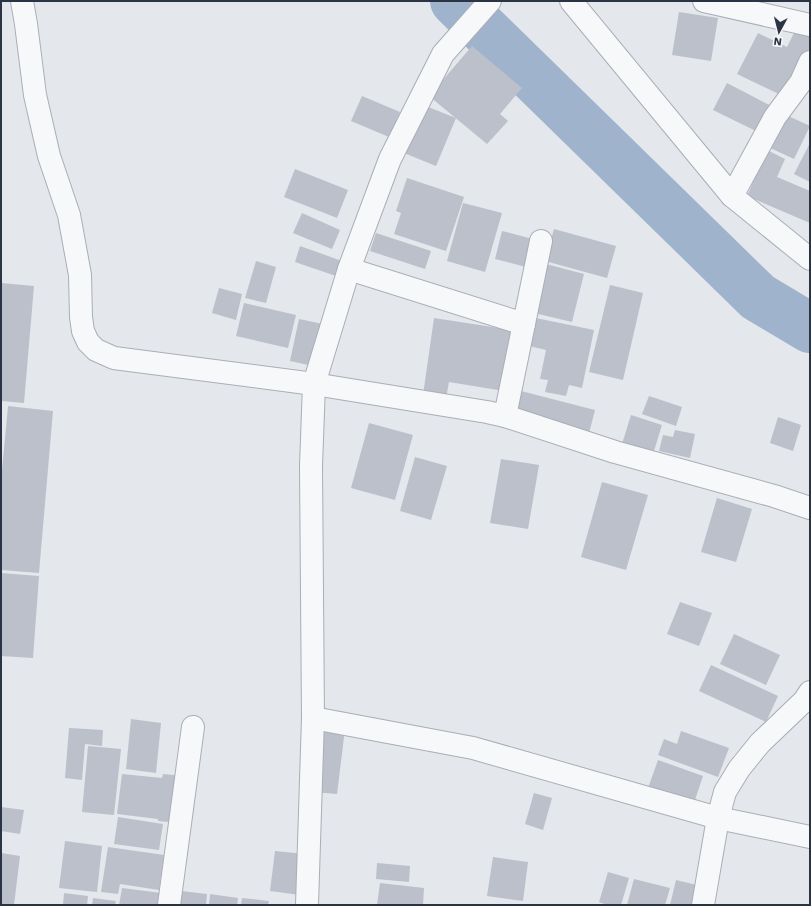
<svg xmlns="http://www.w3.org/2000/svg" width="811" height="906" font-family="'Work Sans',sans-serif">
  <rect width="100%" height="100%" fill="#e4e7ec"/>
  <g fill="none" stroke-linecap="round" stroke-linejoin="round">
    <path stroke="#9fb4cc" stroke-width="50" d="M455 1 758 297 810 328"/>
  </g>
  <g fill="#bbc0ca">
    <path d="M679 12 718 18 711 61 672 55Z"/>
    <path d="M796 29 810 35V47L785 97 737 74 758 33 787 47Z"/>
    <path d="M472 46 522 88 500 114 508 121 487 144 429 96Z"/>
    <path d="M727 83 775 108 762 134 713 110Z"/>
    <path d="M362 96 400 112 389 137 351 121Z"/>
    <path d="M423 105 456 118 436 166 404 153Z"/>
    <path d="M784 114 810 126 794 159 768 147Z"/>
    <path d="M810 143V182L794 174Z"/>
    <path d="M767 150 785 159 777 177 810 191V223L747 196Z"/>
    <path d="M295 169 348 190 337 218 284 197Z"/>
    <path d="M407 178 464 197 446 251 394 234 401 213 396 211Z"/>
    <path d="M463 203 502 213 485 272 447 261Z"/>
    <path d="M302 213 340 230 332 249 293 233Z"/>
    <path d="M554 229 616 246 607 278 545 261Z"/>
    <path d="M502 231 533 239 526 267 495 259Z"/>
    <path d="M376 233 431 251 425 269 370 251Z"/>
    <path d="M300 246 342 261 336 276 295 262Z"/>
    <path d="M256 261 276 267 266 303 245 298Z"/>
    <path d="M546 264 584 274 572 322 534 313Z"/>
    <path d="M1 283 34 286 24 403 1 401Z"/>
    <path d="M610 285 643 293 623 380 589 372Z"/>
    <path d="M219 288 242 294 236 320 212 313Z"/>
    <path d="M244 303 296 315 288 348 236 336Z"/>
    <path d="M531 317 594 330 582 388 569 385 566 396 545 392 548 380 540 379 546 350 525 345Z"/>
    <path d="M434 318 512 330 504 391 449 382 446 398 423 395Z"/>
    <path d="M299 319 323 324 313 366 290 361Z"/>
    <path d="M517 390 595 410 588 437 511 416Z"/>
    <path d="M649 396 682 407 676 426 642 414Z"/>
    <path d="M8 406 53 411 39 573 1 570V481Z"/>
    <path d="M631 415 662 425 653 454 622 444Z"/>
    <path d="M778 417 801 425 793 451 770 443Z"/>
    <path d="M369 423 413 435 395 500 351 488Z"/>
    <path d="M675 430 695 434 690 458 659 451 663 435 673 437Z"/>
    <path d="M415 457 447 466 431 520 400 511Z"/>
    <path d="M501 459 539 465 528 529 490 523Z"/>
    <path d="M602 482 648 495 626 570 581 557Z"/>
    <path d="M717 498 752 509 736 562 701 552Z"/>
    <path d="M1 573 39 576 33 658 1 656Z"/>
    <path d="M680 602 712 613 699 646 667 634Z"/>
    <path d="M734 634 780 655 766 685 720 664Z"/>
    <path d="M711 665 778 696 766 722 699 691Z"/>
    <path d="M131 719 161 723 156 773 126 769Z"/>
    <path d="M320 726 345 729 337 794 313 792Z"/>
    <path d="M69 728 103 730 102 746 85 744 82 780 65 778Z"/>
    <path d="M681 731 729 748 718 777 658 755 664 739 677 744Z"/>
    <path d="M88 746 121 749 114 815 82 812Z"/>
    <path d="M658 760 703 776 693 806 647 791Z"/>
    <path d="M122 774 162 778 163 774 184 776 179 823 158 821V819L117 814Z"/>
    <path d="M534 793 552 798 543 830 525 824Z"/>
    <path d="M1 807 24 810 20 834 1 831Z"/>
    <path d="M118 817 163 824 159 850 114 844Z"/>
    <path d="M65 841 102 846 97 892 59 888Z"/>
    <path d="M108 847 164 855 159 890 120 884 118 894 101 892Z"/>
    <path d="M275 851 305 854 300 895 270 891Z"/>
    <path d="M1 853 20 856 14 905H1Z"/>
    <path d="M493 857 528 862 523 901 487 896Z"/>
    <path d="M377 863 410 866 409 882 376 879Z"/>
    <path d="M608 872 629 878 621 905H607L599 902Z"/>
    <path d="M634 879 670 888 665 905H627Z"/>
    <path d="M676 880 701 886 696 905H670Z"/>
    <path d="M380 883 424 888 423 905H377Z"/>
    <path d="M122 888 169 894 167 905H119Z"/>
    <path d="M173 890 207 894 206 905H171Z"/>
    <path d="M64 893 88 896 87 905H63Z"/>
    <path d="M210 894 238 898 237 905H209Z"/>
    <path d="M93 898 116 901 115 905H92Z"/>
    <path d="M242 898 269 901 268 905H241Z"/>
  </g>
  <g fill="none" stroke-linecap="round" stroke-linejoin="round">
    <g stroke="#a9aeb7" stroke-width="24">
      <g id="minor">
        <path d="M22 1 26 24 35 95 49 156 69 215 80 275 81 317 83 331 88 342 96 350 114 358 314 384 487 412 505 416 615 452 774 496 810 508"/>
        <path d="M571 1 732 196 810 259"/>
        <path d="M704 1 810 25"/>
        <path d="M732 196 775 117 801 82 810 62"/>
        <path d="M349 269 524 324"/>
        <path d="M505 416 541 241"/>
        <path d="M313 718 473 748 718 818 810 837"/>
        <path d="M169 905 193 727"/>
        <path d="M307 905 313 718 311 466 314 384 349 269 390 159 443 54 490 1"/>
        <path d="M703 905 718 818 725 792 739 769 760 743 804 701 810 692"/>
      </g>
    </g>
    <use href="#minor" stroke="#f7f8fa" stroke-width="22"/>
  </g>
  <rect width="811" height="906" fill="none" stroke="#2b3445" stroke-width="4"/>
  <g transform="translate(779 32) rotate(187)" stroke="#f4f6f9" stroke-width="3" paint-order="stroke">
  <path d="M0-3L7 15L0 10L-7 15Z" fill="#2b3445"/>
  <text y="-6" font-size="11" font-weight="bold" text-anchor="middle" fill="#2b3445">N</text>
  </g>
</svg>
